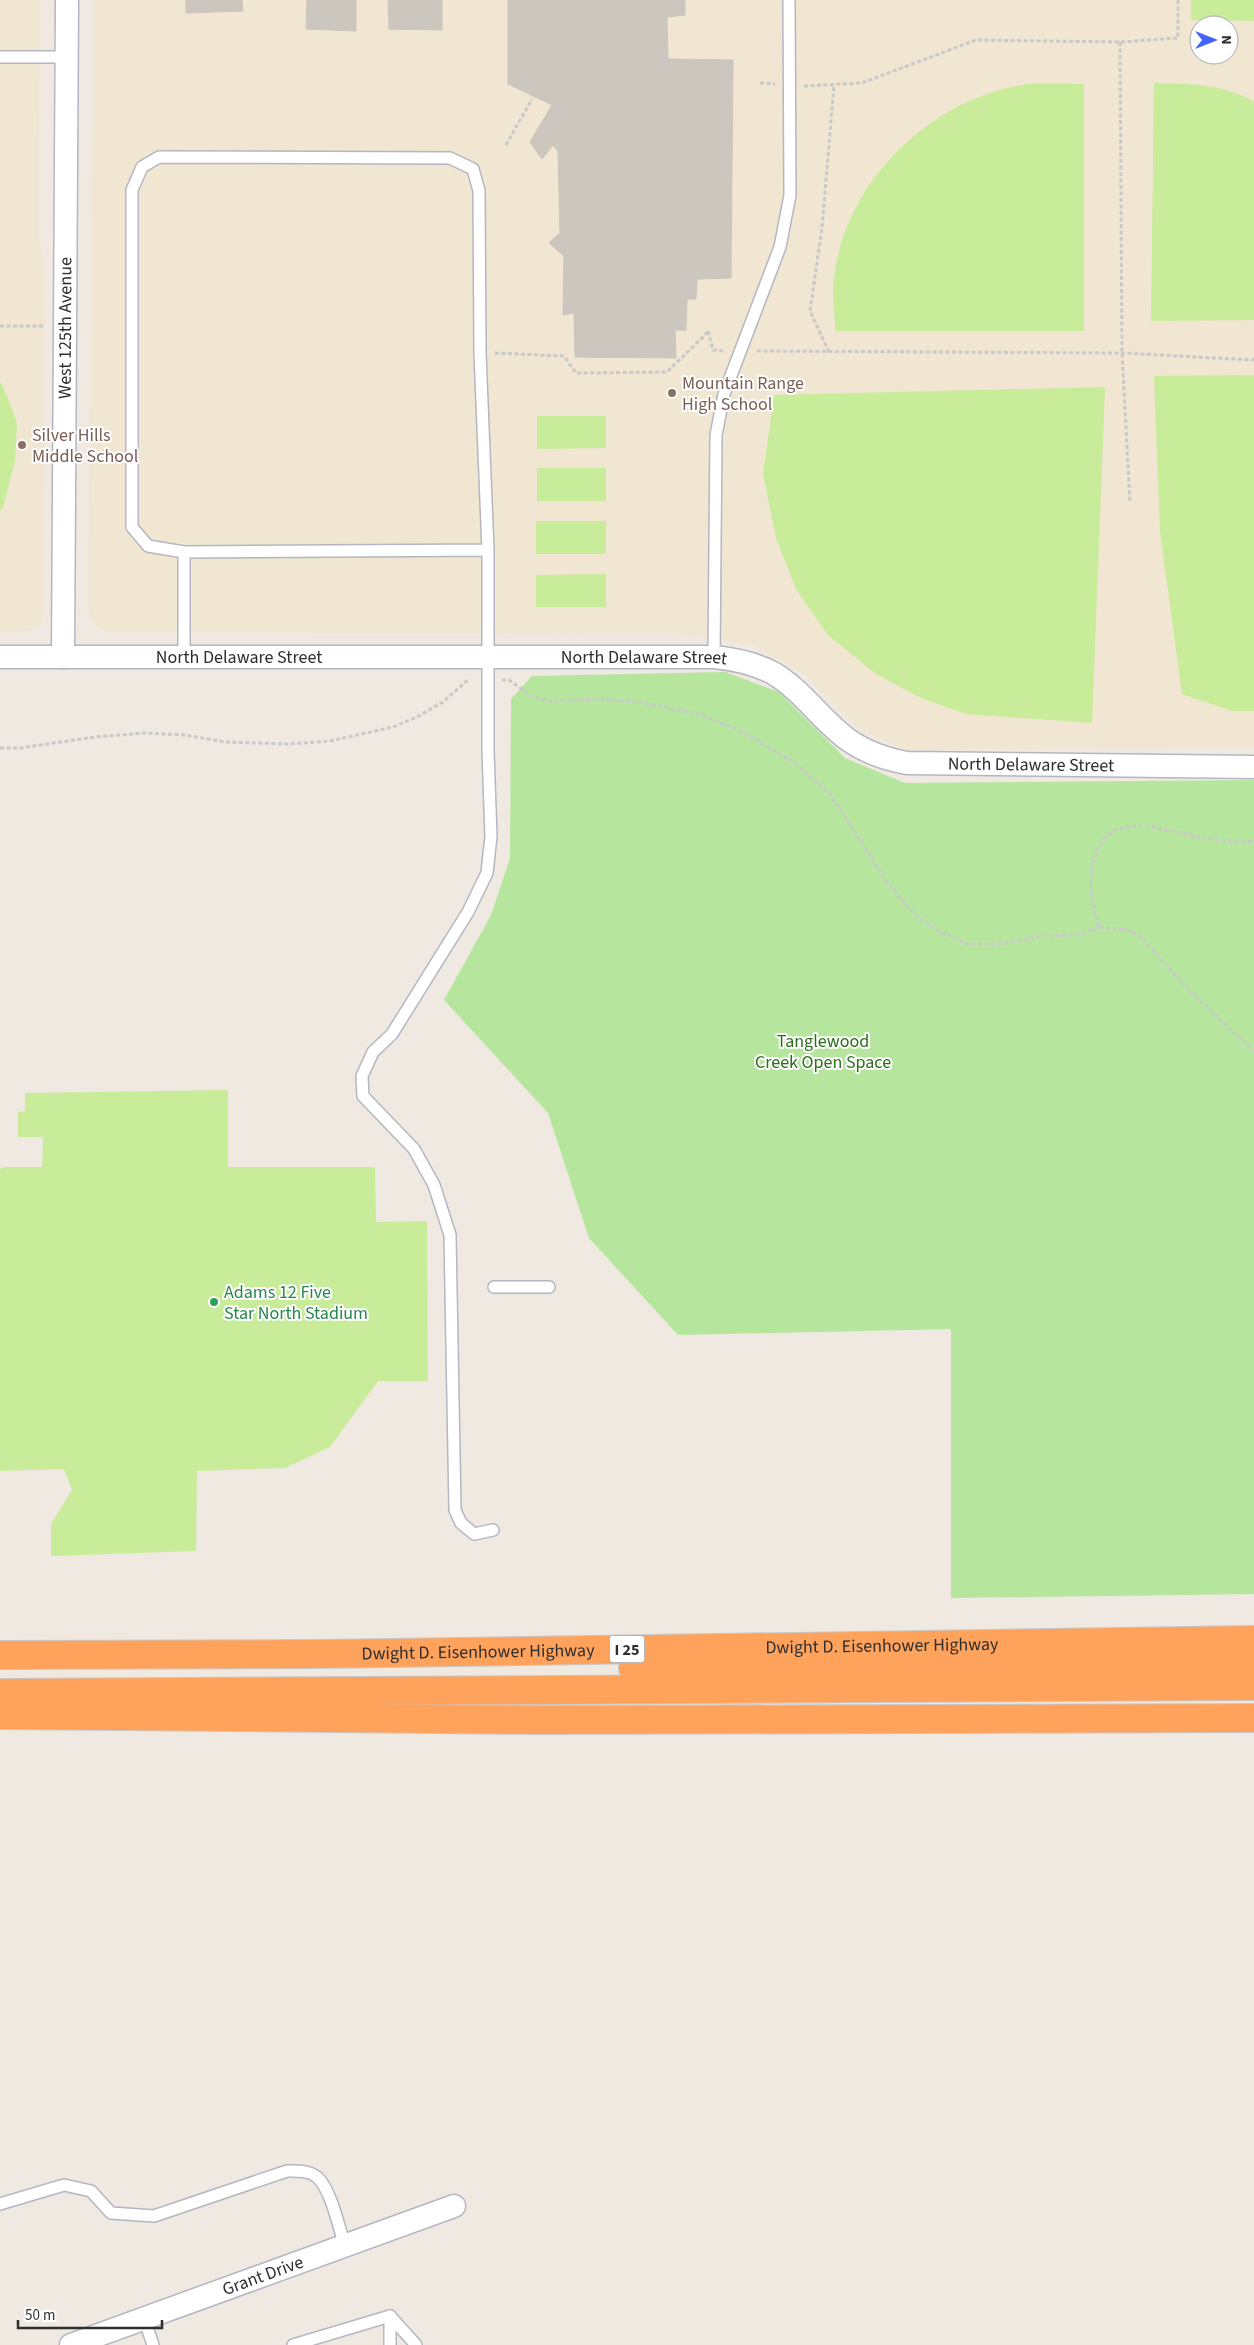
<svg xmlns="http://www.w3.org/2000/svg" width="1254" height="2345" font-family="'Source Sans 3',sans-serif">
  <rect width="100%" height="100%" fill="#efe9e1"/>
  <g fill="#f0e6d1" fill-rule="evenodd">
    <path d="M0 0H40L38 230 45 272 43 617 39 626 30 631 0 632Z"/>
    <path d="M94 0H1254V747L905 750 857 728 806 676 753 645 677 634 111 632 100 629 91 619 88 607ZM1199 25H1229V55H1199Z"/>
  </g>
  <path fill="#b6e59e" d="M725 672 779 692 845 758 905 783 1254 780V1594L951 1598V1329L678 1335 589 1238 548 1113 444 1000 491 915 510 858 511 699 532 676Z"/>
  <g fill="#c9ec9a">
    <path d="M1191 0H1254V21L1191 20Z"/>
    <path d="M1154 83C1194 84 1217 83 1254 101V320L1151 321Z"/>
    <path d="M1084 84V331H835C835 314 832 295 834 278 845 183 929 100 1023 85 1043 82 1065 84 1084 84Z"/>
    <path d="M1254 375V711H1232L1182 694 1160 532 1154 376Z"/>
    <path d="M0 382 3 386 17 423 15 461 3 507 0 511Z"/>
    <path d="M1105 387 1092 723 966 714 921 698 876 674 827 634 796 589 776 538 763 474 774 395Z"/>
    <path d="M537 416H606V448L537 449Z"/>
    <rect x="537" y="468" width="69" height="33"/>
    <rect x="536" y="521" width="70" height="33"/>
    <path d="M606 574V607H536V575Z"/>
    <path d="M228 1090V1167H375L376 1222 427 1221 428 1381H378L330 1447 285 1468 197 1471 196 1551 51 1556V1524L72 1490 64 1469 0 1471V1169L4 1167H42L43 1137H18V1112L25 1111V1093Z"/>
  </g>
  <g fill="#cbc7bf" stroke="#cbc5ba">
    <path d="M186 0H242L243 11 186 13Z"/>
    <path d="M307 0H356V31L306 29Z"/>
    <path d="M388 0H442V30L389 29Z"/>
    <path d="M508 0H685V15L667 17 668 59 733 60 731 278 697 279 696 299H687L686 330H675L676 358 575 357 574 313 563 315 564 256 549 243 560 233 558 151 553 145 542 159 530 142 552 105 508 84Z"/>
  </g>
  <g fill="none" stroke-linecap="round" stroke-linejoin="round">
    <g stroke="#b4b7c1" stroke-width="14">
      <g id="lane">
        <path d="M0 57H66"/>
        <path d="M488 550 184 552 148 546 132 527V190L142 167 159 157 450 158 473 169 479 191 480 353 488 550V751L491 836 487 873 468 912 392 1034 373 1052 362 1076 363 1096 414 1149 434 1185 450 1235 455 1510 461 1523 474 1534 493 1530"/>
        <path d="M184 552V658"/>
        <path d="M714 657 716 435 724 394 780 247 790 195 789 0"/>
        <path d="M494 1287H549"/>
        <path d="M0 2204 64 2185 91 2191 111 2213 154 2216 287 2171C297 2171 308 2170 317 2177 331 2189 339 2228 345 2246"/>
        <path d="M390 2316 416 2345"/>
        <path d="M390 2316V2345"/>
        <path d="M144 2318 153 2345"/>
        <path d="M293 2345 390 2316"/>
      </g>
    </g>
    <g stroke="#b4b7c1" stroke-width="25">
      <g id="street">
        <path id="s1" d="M0 657H714C735 659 754 663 773 673 802 690 820 719 847 739 865 752 885 759 907 763L1254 767"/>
        <path id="s2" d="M63 657 67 0"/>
        <path id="s3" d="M71 2345 454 2206"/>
      </g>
    </g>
    <g stroke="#c9c9c9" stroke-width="30">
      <g id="highway">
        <path id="s4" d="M0 1655 321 1654 1254 1640"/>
        <path d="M633 1668 1254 1664"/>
        <path d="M0 1693 1254 1686"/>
        <path d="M0 1715 540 1720 1254 1718"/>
      </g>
    </g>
    <g stroke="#c9c9c9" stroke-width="3" stroke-dasharray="4 2.5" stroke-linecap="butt">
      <path d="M1120 42 1122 353 1130 502"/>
      <path d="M760 83 775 84"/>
      <path d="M804 86 862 83 976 40 1120 42 1178 38V0"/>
      <path d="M506 145 532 99"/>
      <path d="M0 326H44"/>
      <path d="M708 331 713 350 725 351"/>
      <path d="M757 351 1122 353 1254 360"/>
      <path d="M829 352 810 311 822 228 834 85"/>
      <path d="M495 353 564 356 576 373 667 372 708 332"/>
      <path d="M502 680H509L534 698 550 701 603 699 644 703 699 714 743 732 796 764 830 794 888 883 914 914 940 932 967 944H1000L1037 937 1081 934 1099 927 1126 930 1139 935 1192 993 1254 1052"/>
      <path d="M0 748H20L95 737 144 733 185 735 225 742 289 744 330 741 393 727 417 717 443 702 469 679"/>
      <path d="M1099 927C1091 902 1087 881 1095 855 1110 807 1170 832 1204 838 1219 840 1239 843 1254 841"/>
    </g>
    <use href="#lane" stroke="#fff" stroke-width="11"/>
    <use href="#street" stroke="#fff" stroke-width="22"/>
    <use href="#highway" stroke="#ffa35c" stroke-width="28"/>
  </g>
  <g fill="#8d6e63" stroke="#fff" stroke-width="2">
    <circle cx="672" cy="393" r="5"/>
    <circle cx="22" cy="445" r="5"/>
  </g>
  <circle fill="#2e9e5b" stroke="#fff" stroke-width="2" cx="214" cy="1302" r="5"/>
  <g text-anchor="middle" stroke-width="4" stroke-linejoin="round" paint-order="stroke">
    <rect fill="#fff" stroke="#6d6d6d" stroke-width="1" x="609.5" y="1635.5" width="35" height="27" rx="4"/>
    <g font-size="16" font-weight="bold" fill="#2e2e2e">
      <text x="627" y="1655">I 25</text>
    </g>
    <g font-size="18" fill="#2e2e2e" stroke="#fff">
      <text dy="6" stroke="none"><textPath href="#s2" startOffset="329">West 125th Avenue</textPath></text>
      <text dy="6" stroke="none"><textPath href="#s1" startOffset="239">North Delaware Street</textPath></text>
      <text dy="6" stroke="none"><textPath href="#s1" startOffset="644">North Delaware Street</textPath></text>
      <text dy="6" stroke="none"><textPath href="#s1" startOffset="1064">North Delaware Street</textPath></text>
      <text dy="6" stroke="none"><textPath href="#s4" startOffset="882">Dwight D. Eisenhower Highway</textPath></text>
      <text dy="6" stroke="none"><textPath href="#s4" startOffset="478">Dwight D. Eisenhower Highway</textPath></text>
      <text dy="6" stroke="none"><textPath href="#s3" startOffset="204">Grant Drive</textPath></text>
    </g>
    <g font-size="18" fill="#785e54" stroke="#fff" text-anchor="start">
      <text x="682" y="389">Mountain Range<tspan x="682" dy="21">High School</tspan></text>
      <text x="32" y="441">Silver Hills<tspan x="32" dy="21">Middle School</tspan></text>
    </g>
    <g font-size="18" fill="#2c6e1b" stroke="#fff">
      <text x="823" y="1047">Tanglewood<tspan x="823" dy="21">Creek Open Space</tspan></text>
    </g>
    <g font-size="18" fill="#27864d" stroke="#fff" text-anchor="start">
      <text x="224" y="1298">Adams 12 Five<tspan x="224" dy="21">Star North Stadium</tspan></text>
    </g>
  </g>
  <g transform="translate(1214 40) rotate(90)"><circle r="24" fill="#ffffff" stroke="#ababab"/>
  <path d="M0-4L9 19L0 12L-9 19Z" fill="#4264fb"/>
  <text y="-8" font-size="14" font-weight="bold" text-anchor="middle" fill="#2e2e2e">N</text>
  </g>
  <path d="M18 2320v8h144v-8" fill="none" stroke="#2e2e2e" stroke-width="2.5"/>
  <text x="25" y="2320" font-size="15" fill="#2e2e2e" stroke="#ffffff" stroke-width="4" paint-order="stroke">50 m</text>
</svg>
